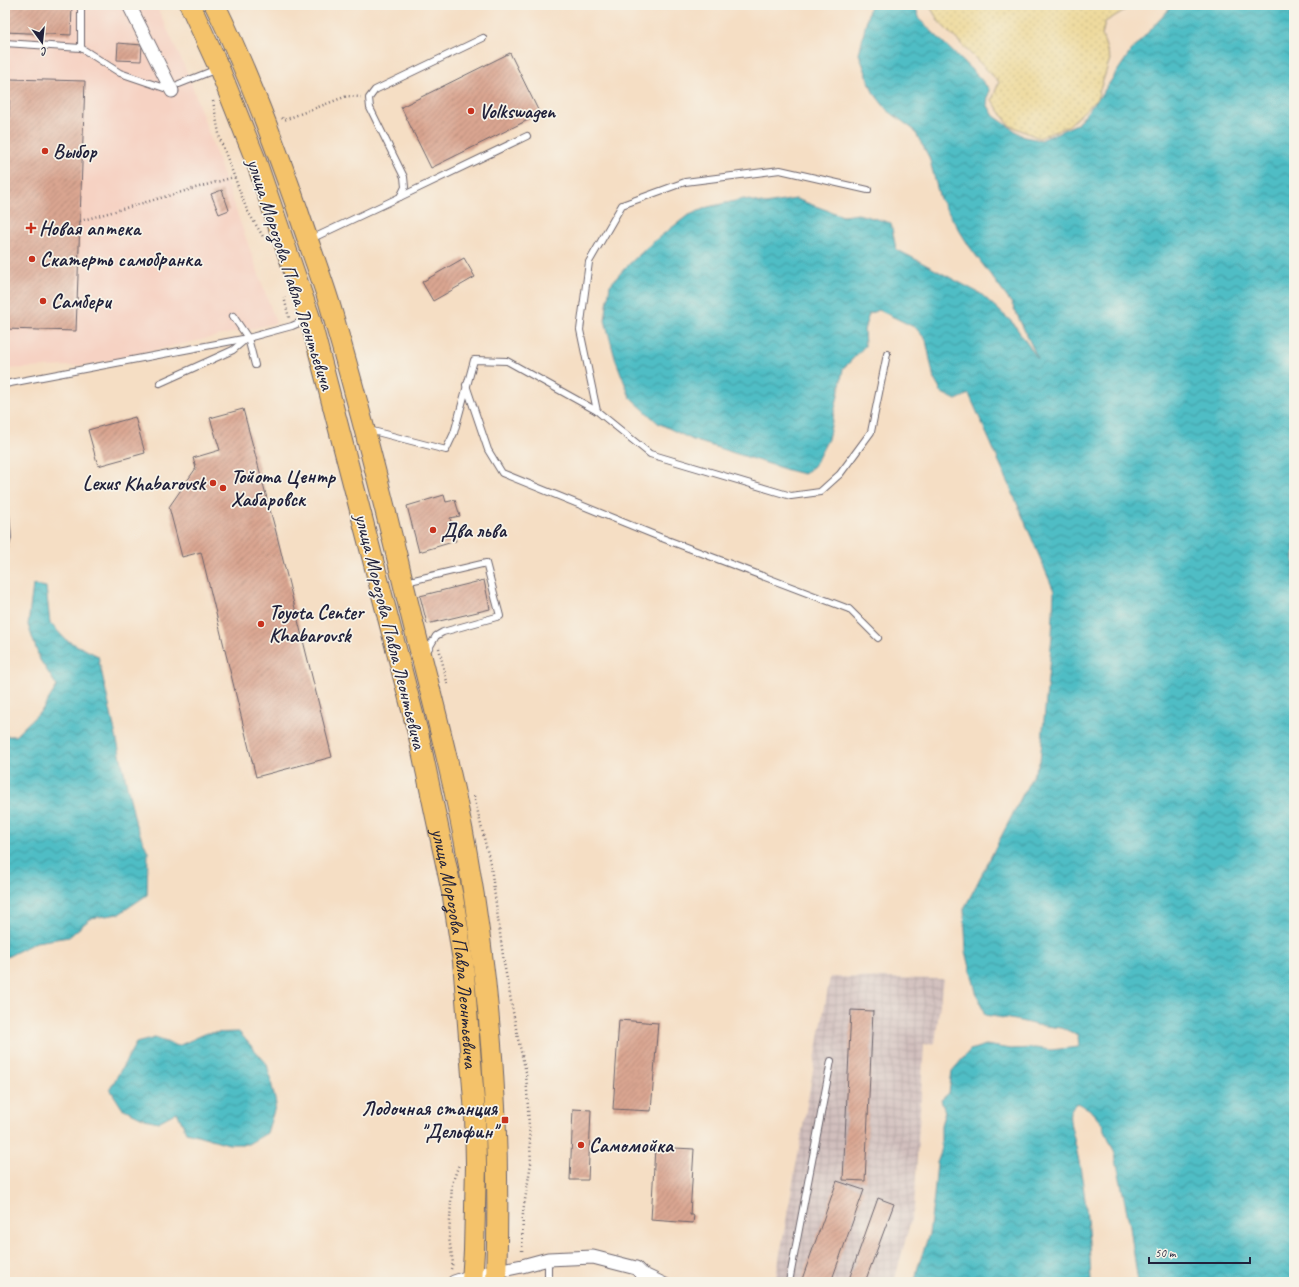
<svg xmlns="http://www.w3.org/2000/svg" width="1299" height="1287" font-family="Caveat,sans-serif">
  <defs>
    <pattern id="industrial-grid" width="8" height="8" patternUnits="userSpaceOnUse"><rect width="8" height="8" fill="#d1bfbd"/><path d="M0 4h8M4 0v8" fill="none" stroke="#b3a4a3"/></pattern>
    <pattern id="sand-dots" width="8" height="8" patternUnits="userSpaceOnUse"><rect width="8" height="8" fill="#eeda9e"/><path d="M2 2h.1M6 6h.1" fill="none" stroke="#ccbb89" stroke-width="1.8" stroke-linecap="round"/></pattern>
    <pattern id="water-waves" width="16" height="10" patternUnits="userSpaceOnUse"><rect width="16" height="10" fill="#4fbdc5"/><path d="M0 5q4-4 8 0t8 0" fill="none" stroke="#4199a1"/></pattern>
    <pattern id="building-hatch" width="6" height="6" patternUnits="userSpaceOnUse"><rect width="6" height="6" fill="#daa691"/><path d="M-1 1l2-2M0 6l6-6M5 7l2-2" fill="none" stroke="#b08778"/></pattern>
  </defs>
  <rect width="100%" height="100%" fill="#f7f3e8"/>
  <filter id="ink" filterUnits="userSpaceOnUse"><feTurbulence type="fractalNoise" baseFrequency=".025" numOctaves="2"/><feDisplacementMap in="SourceGraphic" scale="8" xChannelSelector="R" yChannelSelector="G"/><feConvolveMatrix kernelMatrix="1 2 1 2 8 2 1 2 1" color-interpolation-filters="sRGB"/></filter>
  <filter id="wash" filterUnits="userSpaceOnUse"><feTurbulence type="fractalNoise" baseFrequency=".012" numOctaves="4" result="noise"/><feDisplacementMap in="SourceGraphic" scale="16" xChannelSelector="R" yChannelSelector="G"/><feGaussianBlur stdDeviation="0.9" result="paint"/><feColorMatrix in="noise" values="0 0 0 0 0 0 0 0 0 0 0 0 0 0 0 0 0 1.4 0 .05"/><feComposite in="paint" operator="in"/></filter>
  <g filter="url(#wash)">
    <rect width="100%" height="100%" fill="#f5dec4"/>
    <path fill="#f6d2c3" d="M5 5H156L187 72 276 323 89 365 5 369Z"/>
    <path fill="url(#industrial-grid)" d="M830 977 943 979 935 1043 924 1045 914 1208 894 1282H775Z"/>
    <path fill="url(#sand-dots)" stroke="#887e6c" d="M929 5H1133L1105 22 1102 35 1110 59 1097 99 1068 126 1039 138 1009 125 992 100 999 82 940 23Z"/>
    <g fill="url(#water-waves)" stroke="#387080">
      <path d="M870 5H915L920 20 978 76 989 89 987 104 994 116 1024 137 1041 140 1077 124 1102 94 1131 51 1173 5H1294V1282H1138L1130 1227 1115 1154 1103 1125 1089 1109 1077 1103C1068 1110 1069 1116 1071 1127 1085 1178 1089 1229 1091 1282H915L918 1267 929 1234 934 1196 937 1163 941 1152V1125L945 1112 941 1100 949 1093 952 1071 970 1050 986 1045 1010 1049 1035 1048 1051 1050 1079 1047 1078 1035 1062 1028 1037 1025 1016 1020 985 1015 976 992 966 951 964 909 1040 761 1052 636 1054 591 1008 482 969 394 956 400 942 393 934 379 926 340 916 328 879 310 869 314 864 330 865 346 843 369 839 391 828 439 814 466 804 474 788 470 693 440 658 423 630 397 615 358 605 320 610 285 626 267 653 242 687 216 708 207 744 199 765 204 796 199 843 216 858 214 891 223 896 249 981 294 1013 323 1038 359 1012 304 969 246 940 199 929 157 914 130 887 110 873 92 859 54Z"/>
      <path d="M33 585 46 587 50 623 66 640 98 656 136 825 148 852 147 895 119 914 91 918 69 937 36 942 5 958V736H15L42 710 57 686 40 660 28 625Z"/>
      <path d="M239 1032 267 1064 276 1104 267 1133 248 1144H229L186 1132 177 1112 158 1122 145 1119 122 1108 110 1089 136 1043 155 1038 178 1046 207 1033Z"/>
    </g>
    <g id="blocks">
      <g fill="url(#building-hatch)">
        <path d="M5 5H72L71 35 5 32Z"/>
        <path d="M118 43 142 45 141 61 117 60Z"/>
        <path d="M510 53 540 114 431 168 401 107Z"/>
        <path d="M10 79 85 81 76 331 5 329V236Z"/>
        <path d="M222 190 229 210 219 214 211 194Z"/>
        <path d="M464 258 475 277 433 301 422 282Z"/>
        <path d="M243 409 276 532 332 757 256 777 201 552 182 557 169 507 196 468 193 458 220 450 210 418Z"/>
        <path d="M135 417 145 453 98 466 88 430Z"/>
        <path d="M444 495 446 502 455 500 460 516 450 518 456 541 419 552 407 506Z"/>
        <path d="M484 580 490 609 427 624 420 596Z"/>
        <path d="M851 1010 873 1011 865 1181 843 1180Z"/>
        <path d="M619 1020 658 1023 651 1111 613 1109Z"/>
        <path d="M573 1109 591 1110 588 1180H570Z"/>
        <path d="M655 1147 694 1149 690 1215H694L693 1223 651 1220Z"/>
        <path d="M837 1181 864 1190 831 1282H801Z"/>
        <path d="M878 1198 894 1204 865 1282H848Z"/>
      </g>
    </g>
  </g>
  <g filter="url(#ink)">
    <use href="#blocks" fill-opacity="0" stroke="#6c646b" stroke-width="1"/>
    <g fill="none" stroke-linecap="round" stroke-linejoin="round">
      <g stroke="#6c646b" stroke-width="8">
        <g id="service">
          <path d="M81 5V48L120 73 170 90"/>
          <path d="M5 43 81 48"/>
          <path d="M179 84 217 69"/>
          <path d="M400 197 527 136"/>
          <path d="M311 239 400 197 405 187 404 177 370 108 369 98 375 90 483 38"/>
          <path d="M233 316 248 338 255 365"/>
          <path d="M160 383 233 350 246 339"/>
          <path d="M5 384 248 338 292 326 308 319"/>
          <path d="M466 385 488 450 502 473 662 538 849 609 878 638"/>
          <path d="M597 411 580 330 589 262 622 205 685 182 780 170 868 190"/>
          <path d="M369 430 446 450 454 433 474 360 507 361 597 411 650 454 791 496 820 492 840 474 871 432 887 354"/>
          <path d="M5 502 8 538 5 549"/>
          <path d="M406 578 410 581 486 563 500 616 443 632 436 636 426 653"/>
          <path d="M646 1272 667 1282"/>
          <path d="M548 1282V1259"/>
          <path d="M789 1282 831 1061"/>
        </g>
      </g>
      <g stroke="#6c646b" stroke-width="15">
        <g id="minor">
          <path d="M129 5 172 91"/>
          <path d="M454 1282 472 1276 522 1266 548 1259 593 1257 636 1268 650 1282"/>
        </g>
      </g>
      <g stroke="#6c646b" stroke-width="22">
        <g id="primary">
          <path id="s1" d="M190 5 219 68 256 161 310 318 419 737 453 897 463 961 475 1113 476 1165 474 1251 472 1282"/>
          <path d="M215 5C247 70 273 139 297 208 307 239 319 270 329 302 354 386 376 472 397 557 420 656 449 754 467 854 492 995 501 1138 496 1282"/>
        </g>
      </g>
      <g stroke="#6c646b" stroke-width="2.5" stroke-dasharray="1 3" stroke-linecap="butt">
        <path d="M213 101 220 139 247 210 264 238"/>
        <path d="M282 118 284 120 347 96 361 97"/>
        <path d="M80 221 234 177"/>
        <path d="M284 297 289 318"/>
        <path d="M439 648 448 686"/>
        <path d="M474 796 491 867 504 963 518 1039 526 1072 531 1163 523 1212 522 1254"/>
        <path d="M451 1269 453 1263 449 1238 452 1184 459 1164"/>
      </g>
      <use href="#service" stroke="#fff" stroke-width="6"/>
      <use href="#minor" stroke="#fff" stroke-width="13"/>
      <use href="#primary" stroke="#f4c26a" stroke-width="20"/>
    </g>
  </g>
  <g fill="#c8321e" stroke="#f7f3e8" stroke-width="1.5">
    <circle cx="471" cy="111" r="4"/>
    <circle cx="45" cy="151" r="4"/>
    <path d="M29 222h4v4h4v4h-4v4h-4v-4h-4v-4h4z"/>
    <circle cx="32" cy="259" r="4"/>
    <circle cx="43" cy="301" r="4"/>
    <circle cx="213" cy="483" r="4"/>
    <circle cx="223" cy="488" r="4"/>
    <circle cx="433" cy="530" r="4"/>
    <circle cx="261" cy="624" r="4"/>
    <rect x="501" y="1116" width="8" height="8" rx="2"/>
    <circle cx="581" cy="1145" r="4"/>
  </g>
  <g text-anchor="middle" stroke-width="3.5" stroke-linejoin="round" paint-order="stroke">
    <g font-size="20" font-weight="bold" fill="#22223b" stroke="#f7f3e8" text-anchor="start">
      <text x="479" y="118">Volkswagen</text>
      <text x="53" y="158">Выбор</text>
      <text x="39" y="235">Новая аптека</text>
      <text x="40" y="266">Скатерть самобранка</text>
      <text x="51" y="308">Самбери</text>
      <text x="231" y="483">Тойота Центр<tspan x="231" dy="23">Хабаровск</tspan></text>
      <text x="205" y="490" text-anchor="end">Lexus Khabarovsk</text>
      <text x="441" y="537">Два льва</text>
      <text x="269" y="619">Toyota Center<tspan x="269" dy="23">Khabarovsk</tspan></text>
      <text x="497" y="1115" text-anchor="end">Лодочная станция<tspan x="497" dy="23">"Дельфин"</tspan></text>
      <text x="589" y="1152">Самомойка</text>
    </g>
    <g font-size="20" fill="#22223b" stroke="#f7f3e8">
      <text transform="translate(291 274) rotate(72)" y="7">улица Морозова Павла Леонтьевича</text>
      <text transform="translate(391 631) rotate(76)" y="7">улица Морозова Павла Леонтьевича</text>
      <text dy="7" stroke="none"><textPath href="#s1" startOffset="983">улица Морозова Павла Леонтьевича</textPath></text>
    </g>
  </g>
  <rect width="1299" height="1287" fill="none" stroke="#f7f3e8" stroke-width="20"/>
  <g transform="translate(42 42) rotate(165)" stroke="#f7f3e8" stroke-width="3" paint-order="stroke">
  <path d="M0-3L7 15L0 10L-7 15Z" fill="#22223b"/>
  <text y="-6" font-size="11" font-weight="bold" text-anchor="middle" fill="#22223b">С</text>
  </g>
  <path d="M1149 1257v6h101v-6" fill="none" stroke="#22223b" stroke-width="2"/>
  <text x="1155" y="1257" font-size="12" fill="#22223b" stroke="#f7f3e8" stroke-width="3" paint-order="stroke">50 m</text>
</svg>
